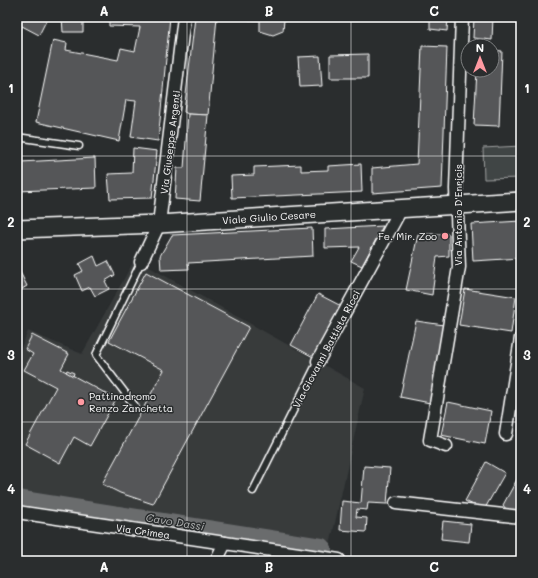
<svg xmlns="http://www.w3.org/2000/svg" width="538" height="578" font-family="Mali,sans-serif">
  <rect width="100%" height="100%" fill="#2a2d2e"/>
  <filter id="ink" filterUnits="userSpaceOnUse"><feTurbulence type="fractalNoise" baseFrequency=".025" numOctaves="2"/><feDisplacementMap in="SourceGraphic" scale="8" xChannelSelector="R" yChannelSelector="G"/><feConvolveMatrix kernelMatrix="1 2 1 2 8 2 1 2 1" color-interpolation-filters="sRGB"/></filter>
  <g filter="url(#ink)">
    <path fill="#373a3b" d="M135 259 365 388 331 541 17 492V358L28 331 82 354Z"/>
    <path fill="#414445" stroke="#a0a2a2" d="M521 146V178L484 179 483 148Z"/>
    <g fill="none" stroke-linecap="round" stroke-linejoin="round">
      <path stroke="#6a6c6d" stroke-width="14" d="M17 497 322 545 325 548V555"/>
    </g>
    <g fill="#555758" stroke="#fff">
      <path d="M17 17H48L39 35 22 26 17 37Z"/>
      <path d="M62 17H83V32H63Z"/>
      <path d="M109 17H170L158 141 131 137 136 101 126 100 119 141 36 122 53 40 67 43 66 50 118 60 121 48 135 51 140 27 109 26Z"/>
      <path d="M195 17H217L208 115 188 114 184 112Z"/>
      <path d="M248 17H296V20H284L283 31 273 35 260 31V20H249Z"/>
      <path d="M296 17H353L296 20Z"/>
      <path d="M430 17H448L447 31 430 29Z"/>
      <path d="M474 17H493L492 40 473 38Z"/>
      <path d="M422 46 447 47 442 188 372 193V168L417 164Z"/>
      <path d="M492 50 502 51 499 126 474 125 477 70H492Z"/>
      <path d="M368 54V78H330V55Z"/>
      <path d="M320 56 322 86 300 87 298 57Z"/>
      <path d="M188 114 208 115 200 201 175 199 177 168H184Z"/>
      <path d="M133 148 157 151 152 198 110 199 108 174 132 173Z"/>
      <path d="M95 158 96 188 17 191V161L21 162Z"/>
      <path d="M361 164 362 192 232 198 231 176 254 175V167L301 165V171L328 170V166Z"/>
      <path d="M521 221V258L473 261 471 224Z"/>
      <path d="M383 226 362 266 351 261 359 247 325 248V229Z"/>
      <path d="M312 228 313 256 188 263 189 269 161 270 160 256 172 235Z"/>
      <path d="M418 234H449V256L437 257 432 295 406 290Z"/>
      <path d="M94 256 98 266 108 261 115 275 105 281 109 289 95 296 90 287 82 291 75 275 83 271 79 264Z"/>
      <path d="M17 266 27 286 17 292Z"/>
      <path d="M146 272 249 327 153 504 120 493 102 484 164 370 109 341Z"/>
      <path d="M465 289 516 297 511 333 459 325Z"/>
      <path d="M318 294 343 307 315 358 291 345Z"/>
      <path d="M416 321 444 325 430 403 400 397Z"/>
      <path d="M32 335 69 354 61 369 116 399 90 446 74 437 60 463 25 444 56 387 24 370 33 354 25 349Z"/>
      <path d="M67 370 74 373 73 376 66 372Z"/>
      <path d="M448 402 491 411 485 444 441 435Z"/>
      <path d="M521 419V435L518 434Z"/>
      <path d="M486 462 505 473 484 510 465 501Z"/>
      <path d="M364 466 390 468 387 504 368 503 367 510 357 509 356 517 367 518 366 532 340 530 342 501 361 503Z"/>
      <path d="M521 472V515L509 513 503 505Z"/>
      <path d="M443 521 471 524 469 542 441 539Z"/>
    </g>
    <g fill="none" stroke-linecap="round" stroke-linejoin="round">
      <g stroke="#fff" stroke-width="9">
        <g id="lane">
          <path d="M17 137 79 146"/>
          <path d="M135 406 96 355 141 262"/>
          <path d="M253 491 318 361"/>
        </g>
      </g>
      <g stroke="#fff" stroke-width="15">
        <g id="street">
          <path d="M141 262 159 224 184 17"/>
          <path d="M318 361 401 209"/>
          <path d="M506 434 521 338"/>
          <path d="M446 446 430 440 459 267 456 189 462 17"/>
          <path d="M396 503 521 517"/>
          <path d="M17 512 339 560 338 561"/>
          <path d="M216 561 225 543"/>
        </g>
      </g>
      <g stroke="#fff" stroke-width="20">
        <path id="secondary" d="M17 229 159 224 521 201"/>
      </g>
      <use href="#lane" stroke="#2a2d2e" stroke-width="6"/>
      <use href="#street" stroke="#2a2d2e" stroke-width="12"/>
      <use href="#secondary" stroke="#2a2d2e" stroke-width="17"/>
    </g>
  </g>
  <path fill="none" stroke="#fff" stroke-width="1" stroke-opacity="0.55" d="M187 17V561M351 17V561M17 156H521M17 289H521M17 422H521"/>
  <g fill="#ff9aa2" stroke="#2a2d2e" stroke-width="1.5">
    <circle cx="445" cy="236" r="4"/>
    <circle cx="81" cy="402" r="4"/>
  </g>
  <g text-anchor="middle" stroke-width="3" stroke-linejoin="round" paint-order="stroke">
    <g font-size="10" fill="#fff" stroke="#2a2d2e">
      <text transform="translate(170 142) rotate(-83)" y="4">Via Giuseppe Argenti</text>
      <text transform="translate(458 215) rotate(-90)" y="4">Via Antonio D'Enricis</text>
      <text transform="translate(269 217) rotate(-4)" y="4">Viale Giulio Cesare</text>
      <text transform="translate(326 349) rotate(-62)" y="4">Via Giovanni Battista Ricci</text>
      <text transform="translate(143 531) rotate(8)" y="4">Via Crimea</text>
    </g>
    <g font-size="10" fill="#fff" stroke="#2a2d2e" text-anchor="end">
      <text x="437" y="240">Fe. Mir. Zoo</text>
      <text x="89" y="400" text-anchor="start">Pattinodromo<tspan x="89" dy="12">Renzo Zanchetta</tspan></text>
    </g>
    <g font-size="11" font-style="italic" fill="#b4b6b6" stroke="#2a2d2e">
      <text transform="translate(175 522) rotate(9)" y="4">Cavo Dassi</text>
    </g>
  </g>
  <rect width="538" height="578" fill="none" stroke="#2a2d2e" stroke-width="44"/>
  <g transform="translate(480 58)"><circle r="19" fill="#2a2d2e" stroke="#7f8182"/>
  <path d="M0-3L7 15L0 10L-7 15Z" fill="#ff9aa2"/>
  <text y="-6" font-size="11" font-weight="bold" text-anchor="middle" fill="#ffffff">N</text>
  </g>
  <rect x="22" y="22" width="494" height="534" fill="none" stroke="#fff" stroke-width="1.5"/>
  <g font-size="13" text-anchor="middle" font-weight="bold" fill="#fff">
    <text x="104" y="16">A</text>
    <text x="269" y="16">B</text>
    <text x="434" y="16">C</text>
    <text x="11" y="93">1</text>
    <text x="527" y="93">1</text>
    <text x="11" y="227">2</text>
    <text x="527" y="227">2</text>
    <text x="11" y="360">3</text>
    <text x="527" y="360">3</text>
    <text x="11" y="494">4</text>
    <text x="527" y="494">4</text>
    <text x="104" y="572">A</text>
    <text x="269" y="572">B</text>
    <text x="434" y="572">C</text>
  </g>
</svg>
